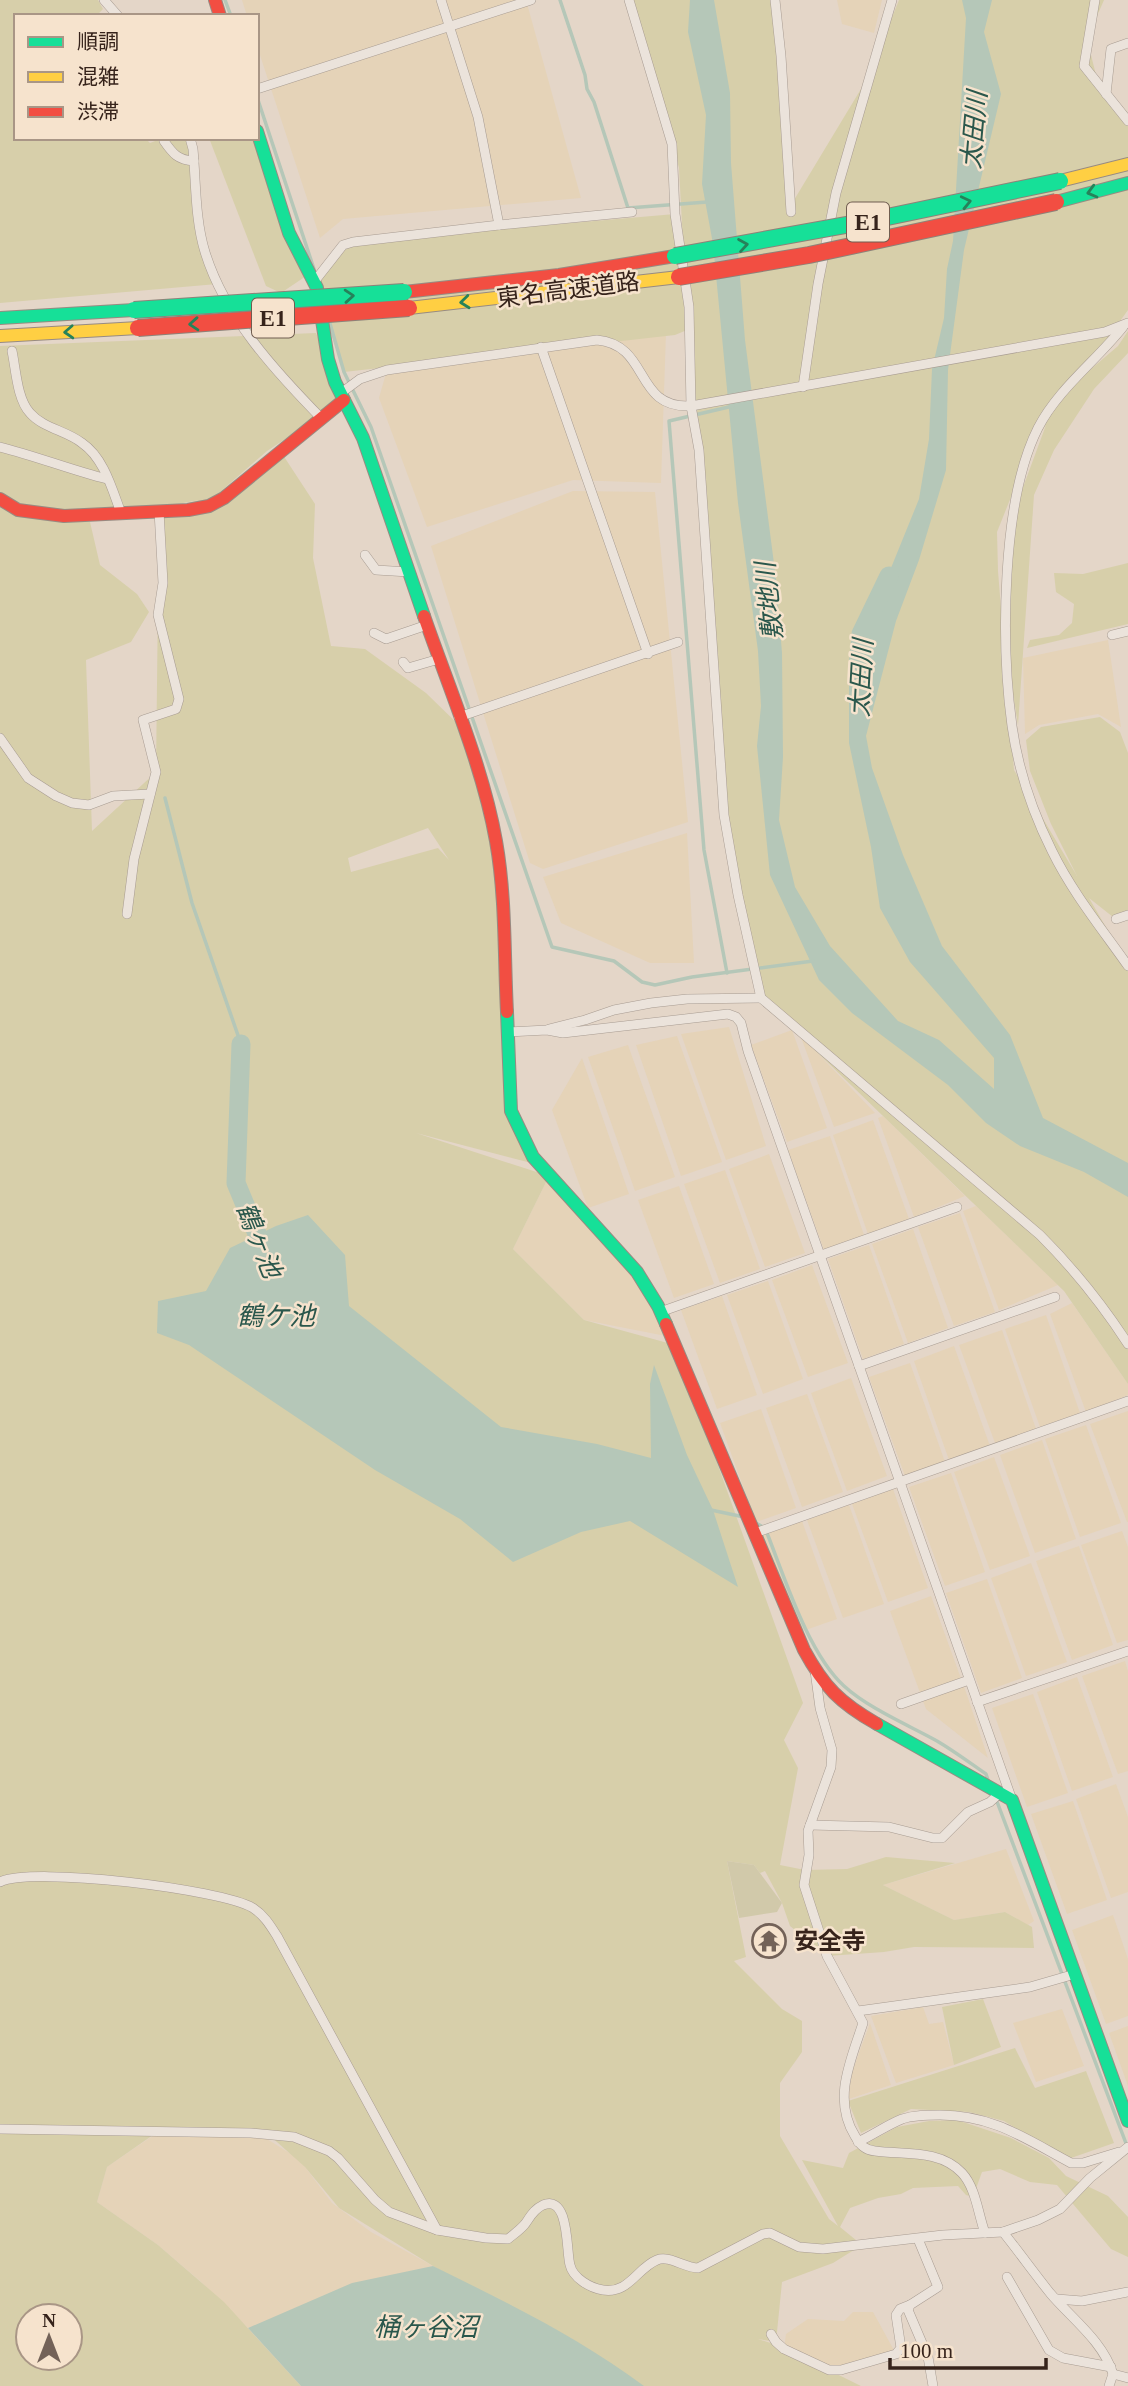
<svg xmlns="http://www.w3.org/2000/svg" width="1128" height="2386" font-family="'Times New Roman','Noto Sans JP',serif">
  <rect width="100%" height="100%" fill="#e4d6c8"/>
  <g fill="#e5d3b8">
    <path d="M242 0H526L581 198 343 219 320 238 257 46V16H247Z"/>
    <path d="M837 0H882L874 33 842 24Z"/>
    <path d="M666 333 661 483 573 480 427 527 379 398 387 370Z"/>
    <path d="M573 491 655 492 688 822 543 869 530 863 431 546Z"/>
    <path d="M1108 640 1121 727 1098 714 1039 725 1025 734 1023 658Z"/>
    <path d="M687 833 694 963H650L561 923 543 877Z"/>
    <path d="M729 1027 766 1146 726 1160 681 1034Z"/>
    <path d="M798 1029 803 1038 875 1113 834 1127Z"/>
    <path d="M792 1030 827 1128 787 1142 751 1045Z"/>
    <path d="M677 1036 722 1162 681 1176 636 1045Z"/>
    <path d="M628 1045 675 1177 635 1191 588 1057Z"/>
    <path d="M582 1058 629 1194 588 1208 552 1110Z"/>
    <path d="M883 1116 965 1196 914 1217 878 1118Z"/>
    <path d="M873 1120 909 1219 868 1234 833 1135Z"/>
    <path d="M830 1136 864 1235 824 1250 788 1150Z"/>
    <path d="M769 1154 805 1253 765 1267 729 1169Z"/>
    <path d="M725 1170 760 1269 720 1283 684 1184Z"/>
    <path d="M549 1176 637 1272 671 1337 584 1320 513 1249Z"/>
    <path d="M679 1186 714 1284 674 1298 638 1200Z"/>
    <path d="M976 1206 1058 1285 999 1310 963 1211Z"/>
    <path d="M960 1213 995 1312 954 1326 918 1227Z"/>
    <path d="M913 1229 948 1328 908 1343 872 1244Z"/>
    <path d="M869 1245 904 1344 863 1359 828 1259Z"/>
    <path d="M812 1265 848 1363 808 1377 772 1280Z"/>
    <path d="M768 1281 803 1379 763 1394 727 1295Z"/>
    <path d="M722 1296 757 1395 717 1409 681 1310Z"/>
    <path d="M1072 1303 1128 1384V1395L1086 1412 1050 1314Z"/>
    <path d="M1046 1315 1080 1413 1040 1427 1005 1329Z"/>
    <path d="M1002 1330 1036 1429 995 1443 959 1345Z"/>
    <path d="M954 1346 990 1446 949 1460 914 1361Z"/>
    <path d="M910 1363 945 1462 905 1476 869 1377Z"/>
    <path d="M851 1378 887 1476 847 1491 811 1393Z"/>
    <path d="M807 1394 843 1492 802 1507 766 1408Z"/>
    <path d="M761 1409 796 1508 756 1522 720 1423Z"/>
    <path d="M1128 1411V1522H1127L1090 1424Z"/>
    <path d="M1086 1425 1121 1523 1080 1537 1045 1439Z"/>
    <path d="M1042 1440 1076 1539 1035 1553 1000 1455Z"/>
    <path d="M994 1457 1030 1556 990 1570 954 1472Z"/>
    <path d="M951 1473 985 1572 945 1586 909 1487Z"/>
    <path d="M893 1489 928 1588 888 1602 852 1504Z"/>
    <path d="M849 1505 884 1604 843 1618 807 1520Z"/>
    <path d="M802 1521 837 1619 797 1633 761 1535Z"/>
    <path d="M1122 1531 1128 1547V1640L1117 1643 1081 1545Z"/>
    <path d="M1079 1546 1113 1645 1072 1660 1036 1561Z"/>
    <path d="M1031 1563 1067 1662 1026 1676 991 1578Z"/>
    <path d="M987 1579 1022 1678 981 1693 946 1593Z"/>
    <path d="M931 1596 967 1695 988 1758 926 1709 890 1611Z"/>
    <path d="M1125 1661 1128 1671V1771L1118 1774 1082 1676Z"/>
    <path d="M1077 1677 1113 1777 1072 1791 1037 1692Z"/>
    <path d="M1033 1694 1068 1793 1027 1807 992 1708Z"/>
    <path d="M1116 1784 1128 1817V1892L1111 1898 1076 1799Z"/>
    <path d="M1073 1801 1107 1900 1067 1914 1031 1814Z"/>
    <path d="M1006 1849 1034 1921 1028 1925 1005 1912 954 1920 883 1885Z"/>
    <path d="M1113 1915 1128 1959V2016L1106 2024 1072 1930Z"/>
    <path d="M923 2007 929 2024 943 2022 954 2065 896 2083 871 2016Z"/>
    <path d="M1062 2009 1084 2066 1036 2082 1013 2023Z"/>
    <path d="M870 2023 891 2085 849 2099 851 2075Z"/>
    <path d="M1128 2026V2086L1109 2033Z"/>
    <path d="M160 2131 259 2134 299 2159 332 2203 371 2232 433 2266 248 2328 199 2280 158 2245 97 2202 107 2167Z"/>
    <path d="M853 2312H873L896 2354 841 2370 784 2349 786 2334 808 2319 844 2321Z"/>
  </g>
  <g fill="#d7cfaa" fill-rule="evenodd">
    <path d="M0 0H98L103 9 96 16H16V138H145L150 143 163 138H188L196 221 217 284 0 303Z"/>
    <path d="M631 0H771L781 56 791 205 867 79 899 0H1104L1087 39 1098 83 1128 116V310L1077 381 1118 346 1128 331V353L1094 389 1054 450 1034 495 1018 725 1007 656 1015 509 1046 425 1031 447 997 532 998 571 1014 770 1077 876 1051 824 1030 771 1026 740 1041 727 1100 717 1120 732 1128 753V910L1113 917 1089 898 1128 965V1384L1064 1291 761 998 725 822 687 330 675 335 344 372 314 282 353 242 675 214 686 299 679 168Z"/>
    <path d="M209 138H257L309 274 281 293 266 286Z"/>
    <path d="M316 333 344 400 267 451 220 492 281 452 315 504 313 558 331 646 365 649 426 693 463 729 496 840 511 1111 539 1165 416 1133 549 1176 513 1249 584 1320 675 1345 803 1703 784 1740 798 1768 780 1865 805 1870 847 1869 886 1857 955 1863 883 1885 954 1920 1005 1912 1032 1927 1034 1948 914 1947 884 1952 827 1956 790 1926 782 1903 765 1871 760 1873 754 1865 727 1861 746 1957 734 1961 782 2009 802 2021V2052L780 2083V2136L829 2219 838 2226 802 2160 843 2168 849 2153 897 2127 929 2121 957 2120 1011 2138 1049 2158 1066 2176 1108 2196 1128 2217V2257L1111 2249 1057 2185 1030 2182 1000 2169 982 2172 973 2197 966 2195 958 2186 913 2188 901 2194 878 2198 850 2208 840 2227 862 2245 833 2263 782 2282 776 2342 758 2339 780 2346 861 2386H641L433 2266 339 2208 305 2167 268 2134 153 2135 107 2167 97 2202 158 2245 224 2302 301 2386H0V346ZM199 500 159 511 156 772 92 831 86 660 131 642 149 612 137 594 100 565 90 522 67 517 130 513ZM428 828 449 860 438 848 351 872 348 858ZM28 2316H70V2358H28Z"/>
    <path d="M1128 563V624L1027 648 1030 640 1059 635 1072 623 1074 604 1056 592 1054 573 1083 574Z"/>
    <path d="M983 1999 1001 2047 954 2065 942 2007Z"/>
    <path d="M1015 2048 1035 2088 1086 2071 1114 2143 1071 2158 1048 2148 1004 2121 969 2112 911 2109 861 2133 848 2101Z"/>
  </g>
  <path fill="#d1c9aa" d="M727 1861 754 1865 782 1903 777 1912 739 1918Z"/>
  <g fill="#b5c7b8">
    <path d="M690 0H714L730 93 731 163 745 340 776 579 782 653 783 757 779 820 795 887 830 946 898 1021 939 1040 994 1089V1058L910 962 880 908 871 847 849 743V659L878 600 919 499 929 439 932 369 944 318 947 269 953 241 966 18 962 0H992L984 32 1001 94 964 250 948 370 946 470 919 560 896 621 866 736 872 768 903 855 942 946 1010 1035 1043 1118 1128 1163V1197L1084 1172 1020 1146 986 1123 948 1085 852 1013 819 980 770 875 757 746 761 706 758 651 738 503 713 244 702 184 706 115 688 32Z"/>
    <path d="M308 1215 345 1255 349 1306 501 1427 597 1444 651 1458 650 1384 654 1365 687 1455 713 1510 738 1587 630 1521 581 1532 513 1562 460 1519 375 1470 189 1345 157 1333 158 1301 206 1291 230 1248 276 1226Z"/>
    <path d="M433 2266C506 2302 578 2337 644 2386H301L248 2328 352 2283Z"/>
  </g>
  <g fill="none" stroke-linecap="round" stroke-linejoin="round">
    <g stroke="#b5c7b8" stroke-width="3.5">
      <path d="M225 0 231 16"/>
      <path d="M560 0 585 75 587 89 594 102 628 208 707 202"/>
      <path d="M257 97 314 269"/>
      <path d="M329 320 344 372 371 427 552 947 614 961 642 982 655 985 692 977 813 961"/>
      <path d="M165 798 192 903 241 1044"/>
      <path d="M727 973 704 850 669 421 733 406"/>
      <path d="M711 1510 744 1517"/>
      <path d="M754 1522 765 1528C784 1575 807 1652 844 1686 868 1708 908 1725 937 1741 954 1751 970 1763 986 1774L989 1783"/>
      <path d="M996 1799 1127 2146"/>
    </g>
    <g stroke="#b5c7b8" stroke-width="19">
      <path d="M859 659 861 634 889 576"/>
      <path d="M241 1044 236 1183 268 1260"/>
    </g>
    <g stroke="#a89c92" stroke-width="10">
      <g id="street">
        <path d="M104 0 118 16"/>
        <path d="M441 0 478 117 499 225"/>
        <path d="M629 0 672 144 675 214 689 307 691 406 699 450 724 815 738 895 761 998 1040 1235C1074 1269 1102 1304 1128 1344"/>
        <path d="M775 0 781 56 791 212"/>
        <path d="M1095 0 1084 66 1128 121"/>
        <path d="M257 89 531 0"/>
        <path d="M1106 94 1111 49 1128 43"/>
        <path d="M190 138 193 149C196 182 195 220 205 252 225 317 275 371 322 419"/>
        <path d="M164 141C173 154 178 160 194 161"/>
        <path d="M314 282 343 245 353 242 499 225 632 212"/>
        <path d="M1123 327C1096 361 1058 389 1038 428 1001 501 1001 645 1012 726 1018 768 1033 813 1052 851 1072 892 1102 929 1128 966"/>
        <path d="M541 347 648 654"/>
        <path d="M12 351C16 370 17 399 30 413 43 428 67 431 82 443 104 458 112 489 121 513"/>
        <path d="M803 387 818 284 836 193 892 0"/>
        <path d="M341 393 360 379 387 370 597 340C651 345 633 409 691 406L1105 332 1128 323"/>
        <path d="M0 447C36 456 71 470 107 479"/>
        <path d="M365 555 376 570 409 572"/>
        <path d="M374 633 386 639 427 625"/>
        <path d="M1112 635 1128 631"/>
        <path d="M403 662 408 668 439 659"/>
        <path d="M459 717 678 642"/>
        <path d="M0 738 28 778 56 796 72 803 89 805 113 796 150 794"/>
        <path d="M127 914 134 859 156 772 143 720 176 709 179 699 158 615 163 583 159 511"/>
        <path d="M1116 919 1128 915"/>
        <path d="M549 1029 585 1020 614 1010 651 1003 687 999 761 998"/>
        <path d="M507 1032 547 1030 563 1033 728 1014 736 1017 741 1023 748 1051 1012 1800"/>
        <path d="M660 1312 957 1207"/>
        <path d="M859 1366 1055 1297"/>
        <path d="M755 1533 1128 1401"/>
        <path d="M815 1671 820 1708 832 1750 831 1767 808 1831 809 1855 804 1885 827 1956 863 2023C851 2060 832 2099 855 2136 860 2145 865 2150 875 2151 904 2155 940 2149 962 2173 976 2188 978 2214 985 2233"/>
        <path d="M977 1702 1128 1651"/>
        <path d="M901 1704 969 1680"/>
        <path d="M810 1825 889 1827 933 1838H942L968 1812 990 1802 1000 1793"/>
        <path d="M0 1882C32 1866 221 1889 253 1908 264 1915 270 1925 277 1936L437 2230"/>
        <path d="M858 2011 1030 1987 1075 1974"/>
        <path d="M0 2129 251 2133 294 2137 329 2151 338 2158 375 2200 389 2212 437 2230 486 2238 508 2239C514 2234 520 2230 525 2224 530 2217 534 2209 543 2205 570 2194 566 2252 570 2265 573 2278 590 2288 603 2290 629 2294 637 2268 657 2260 669 2255 685 2268 698 2268L763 2234 770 2233 799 2247 823 2249 943 2235 1003 2232 1038 2220 1060 2209 1090 2178 1128 2147"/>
        <path d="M858 2142C873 2135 887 2125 902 2119 914 2115 927 2115 940 2115 993 2115 1026 2139 1071 2163H1083L1119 2152"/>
        <path d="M1003 2232C1019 2252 1034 2273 1050 2293 1071 2318 1103 2341 1113 2374L1109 2386"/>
        <path d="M918 2239 938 2287 910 2305 908 2310 928 2357 933 2386"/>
        <path d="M1007 2277 1049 2350 1063 2358 1111 2367"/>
        <path d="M1057 2299 1082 2301 1128 2292"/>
        <path d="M771 2334 776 2342 784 2349 829 2370H841L896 2354 901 2348 896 2315 900 2309 910 2305"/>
        <path d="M1113 2374 1128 2378"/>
      </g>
    </g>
    <g stroke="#988b82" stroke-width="14">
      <g id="fast">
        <path d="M257 131 289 233 317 288 328 359 335 382 363 438 424 616"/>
        <path d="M1056 202 1128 183"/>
        <path d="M0 318 134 310"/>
        <path d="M507 1012 511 1111 533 1157 637 1272 658 1306 666 1324"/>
        <path d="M877 1724 1012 1800 1128 2121"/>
      </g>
    </g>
    <g stroke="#988b82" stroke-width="14">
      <g id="slow">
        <path d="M1060 181 1128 164"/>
        <path d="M409 308 679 277"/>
        <path d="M0 336 138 328"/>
      </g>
    </g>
    <g stroke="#988b82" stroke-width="14">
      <g id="jam">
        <path d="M215 0 220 16"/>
        <path d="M404 292 559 275 675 256"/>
        <path d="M0 499 18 510 64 516 188 510 209 506 224 498 344 400"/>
        <path d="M424 616C449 688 483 767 496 841 506 897 504 956 507 1012"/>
        <path d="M666 1324 804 1650C824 1687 840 1703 877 1724"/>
      </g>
    </g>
    <use href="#street" stroke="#ebe3db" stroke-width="9"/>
    <use href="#fast" stroke="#16e098" stroke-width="12"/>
    <use href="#slow" stroke="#ffcf43" stroke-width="12"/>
    <use href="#jam" stroke="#f24e42" stroke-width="12"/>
    <g stroke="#8e8279" stroke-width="18" stroke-linecap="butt">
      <g id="fast-bridge">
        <path d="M675 256 868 221 1060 181"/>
        <path d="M134 310 404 292"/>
      </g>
    </g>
    <g stroke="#8e8279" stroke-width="18" stroke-linecap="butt">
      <g id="jam-bridge">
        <path d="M679 277 809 255 1056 202"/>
        <path d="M138 328 409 308"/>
      </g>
    </g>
    <use href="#fast-bridge" stroke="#16e098" stroke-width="16"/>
    <use href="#jam-bridge" stroke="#f24e42" stroke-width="16"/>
  </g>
  <defs><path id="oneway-chevron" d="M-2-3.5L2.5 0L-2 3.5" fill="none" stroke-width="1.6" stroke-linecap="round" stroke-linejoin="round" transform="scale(1.75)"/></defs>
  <g stroke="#26825a">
    <use href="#oneway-chevron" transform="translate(1092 192) rotate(165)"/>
    <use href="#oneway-chevron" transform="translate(966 202) rotate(-13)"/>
    <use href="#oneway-chevron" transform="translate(743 245) rotate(-9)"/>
    <use href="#oneway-chevron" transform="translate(349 296) rotate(-4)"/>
    <use href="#oneway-chevron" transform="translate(465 302) rotate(174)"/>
    <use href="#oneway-chevron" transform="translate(194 324) rotate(176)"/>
    <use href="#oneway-chevron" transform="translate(69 332) rotate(177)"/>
  </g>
  <defs>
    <g id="temple-ring" transform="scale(1.75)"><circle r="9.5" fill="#f6e3cd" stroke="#736258" stroke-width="1.5"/><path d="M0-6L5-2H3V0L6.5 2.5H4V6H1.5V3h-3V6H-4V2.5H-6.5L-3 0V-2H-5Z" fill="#736258"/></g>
  </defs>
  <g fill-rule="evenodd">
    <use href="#temple-ring" x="769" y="1941"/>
  </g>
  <g text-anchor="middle" stroke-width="5" stroke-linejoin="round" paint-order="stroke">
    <g fill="#f6e3cd" stroke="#705d50" stroke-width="2">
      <rect x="847" y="202.5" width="42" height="39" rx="5"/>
      <rect x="252" y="298.5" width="42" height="39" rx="5"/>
    </g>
    <g font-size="23" font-weight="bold" fill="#36231b">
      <text x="868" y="230">E1</text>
      <text x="273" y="326">E1</text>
    </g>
    <g font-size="24" fill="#36231b" stroke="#f6e3cd">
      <text transform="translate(568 290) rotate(-7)" y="8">東名高速道路</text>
    </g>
    <g font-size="24" font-weight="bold" fill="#36231b" stroke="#f6e3cd" text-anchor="start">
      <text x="794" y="1949">安全寺</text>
    </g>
    <g font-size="26" font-style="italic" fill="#2a574c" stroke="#f6e3cd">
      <text transform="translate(974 130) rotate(-85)" y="9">太田川</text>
      <text transform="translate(769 601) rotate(-96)" y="9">敷地川</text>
      <text transform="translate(861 678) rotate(-87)" y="9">太田川</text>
      <text transform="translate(259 1240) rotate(68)" y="9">鶴ヶ池</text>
      <text x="276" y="1325">鶴ケ池</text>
      <text x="426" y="2336">桶ヶ谷沼</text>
    </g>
  </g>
  <rect x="14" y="14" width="245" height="126" fill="#f6e3cd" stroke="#a99686" stroke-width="2"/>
  <rect x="28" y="37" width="35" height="10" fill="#16e098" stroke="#a99686" stroke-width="2"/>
  <text x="77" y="49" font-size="21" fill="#36231b">順調</text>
  <rect x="28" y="72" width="35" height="10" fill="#ffcf43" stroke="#a99686" stroke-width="2"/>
  <text x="77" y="84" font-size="21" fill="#36231b">混雑</text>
  <rect x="28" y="107" width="35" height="10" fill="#f24e42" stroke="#a99686" stroke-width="2"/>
  <text x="77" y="119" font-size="21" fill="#36231b">渋滞</text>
  <g transform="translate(49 2337)"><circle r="33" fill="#f6e3cd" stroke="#a99686" stroke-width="2"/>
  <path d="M0-5L12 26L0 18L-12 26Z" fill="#736258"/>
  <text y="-10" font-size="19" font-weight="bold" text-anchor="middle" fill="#36231b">N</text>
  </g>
  <path d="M890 2358v10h156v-10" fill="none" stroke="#36231b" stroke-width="3.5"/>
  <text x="900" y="2358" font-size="21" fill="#36231b" stroke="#f6e3cd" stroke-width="5" paint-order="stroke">100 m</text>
</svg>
